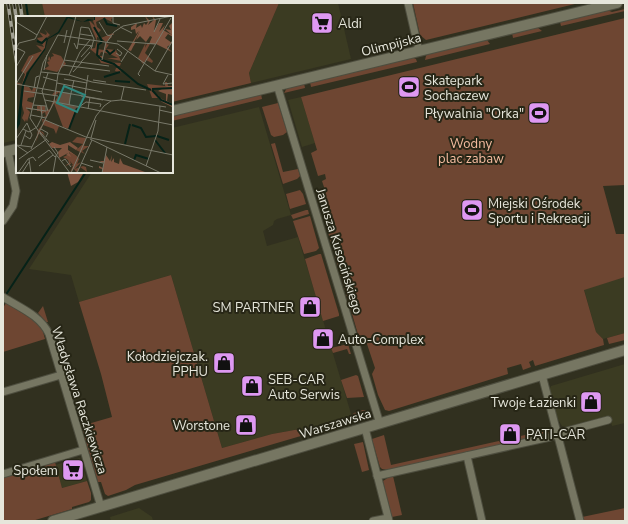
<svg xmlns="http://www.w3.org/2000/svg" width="628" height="524" font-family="'Nunito Sans',sans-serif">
  <rect width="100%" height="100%" fill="#31301f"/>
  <g fill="#3b3b22">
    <path d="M3 3H42L45 17H17V140L3 143Z"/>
    <path d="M279 3H338L351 59 251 83 249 73Z"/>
    <path d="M301 97 315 143 302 147 288 100Z"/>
    <path d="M259 107 291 215 277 219 274 221 273 225 263 231 267 246 298 237 352 417 301 433 300 429 272 434 222 448 171 275 79 302 71 275 29 269 92 172H172V128Z"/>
    <path d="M625 277V333L603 339 596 332 584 289Z"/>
    <path d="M625 364V423L612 426 609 416 567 427 562 426 556 416 549 390 551 386Z"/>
    <path d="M80 458 87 481 62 488 55 465Z"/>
    <path d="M139 508 152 517 153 521H111L110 517Z"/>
  </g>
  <g fill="#6e4632">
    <path d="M42 3H279L249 73 251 83 172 102V17H45Z"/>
    <path d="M413 3H579L426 40 420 35Z"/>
    <path d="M625 9V11L561 26 560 22 607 10 612 12Z"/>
    <path d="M625 18V185L603 186 616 234H625V277L584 290 596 332 603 339 604 345 535 366 533 360 529 362 531 367 523 370 521 364 507 368 508 374 389 411 385 410 378 395 372 374 375 368 367 344 360 341 320 205 324 197 323 194 326 193 322 181 326 179 325 174 318 176 311 153 317 150 301 97Z"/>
    <path d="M537 27 542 31 513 38 512 33Z"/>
    <path d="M483 40H487L490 44 425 60 426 56 428 53Z"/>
    <path d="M411 57 416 59 417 62 311 87 310 82Z"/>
    <path d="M304 83 305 88 284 93 287 88Z"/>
    <path d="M261 94 262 99 172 121V116Z"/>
    <path d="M278 103 287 132 283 135 274 137 271 135 262 107Z"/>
    <path d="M275 143 283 172 298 169 300 176 297 179 283 184 271 144Z"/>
    <path d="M300 190 303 194 306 204 290 209 286 194Z"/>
    <path d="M306 210H308L309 214 293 219 291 215Z"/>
    <path d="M310 216 319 248 316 251 304 254 293 221Z"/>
    <path d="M319 254H321L339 314V316L323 321 305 259Z"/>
    <path d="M171 275 222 448 272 434 300 429 301 433 311 430V433L135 485 126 490 108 496 105 494 101 482H98L81 426 112 417 101 374 79 302Z"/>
    <path d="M6 303 38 323 42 328 45 339 3 352V308Z"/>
    <path d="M43 306 48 322H46L38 313Z"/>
    <path d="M625 333V340L609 344 607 338Z"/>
    <path d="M348 344 351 354H349L347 349 333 353 331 348Z"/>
    <path d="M356 375 358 376 364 397 347 398 341 380Z"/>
    <path d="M363 410 368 411 366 417 321 430 322 427 348 419 354 413Z"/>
    <path d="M550 422 553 423 554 431 552 433 389 470 382 469 380 467 372 439 384 435 391 465 552 429Z"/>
    <path d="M363 442 369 470 362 472 354 444Z"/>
    <path d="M55 462 62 488 87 481 91 493V500L89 502 72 507V509L32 521H3V478Z"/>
    <path d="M393 476 402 515 392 517 383 481 389 477Z"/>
    <path d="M625 508V521H582V517Z"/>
  </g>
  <path fill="#7e543f" d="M67 172H84L78 182 71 186Z"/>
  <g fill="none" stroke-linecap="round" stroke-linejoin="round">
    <g stroke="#062218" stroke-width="2">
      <path d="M26 3 28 17"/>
      <path d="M7 293 86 172"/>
    </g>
    <g stroke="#4e4e3f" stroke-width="9">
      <g id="street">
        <path d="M408 3 419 51"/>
        <path d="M277 85 380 424"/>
        <path d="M3 221 13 206 16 191 8 151"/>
        <path d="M3 297C20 308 40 315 49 334L101 507"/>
        <path d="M542 375 580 521"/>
        <path d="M3 392 61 375"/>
        <path d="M365 428 389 521"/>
        <path d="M467 456 482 521"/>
        <path d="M3 474 83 450"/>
        <path d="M377 476 550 437 567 431 608 420"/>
        <path d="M373 521 388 518"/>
      </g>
    </g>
    <g stroke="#4e4e3f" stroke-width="12">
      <g id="secondary">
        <path d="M172 111 617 3"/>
        <path d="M3 152 17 149"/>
        <path d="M53 521 625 350"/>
      </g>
    </g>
    <use href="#street" stroke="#767662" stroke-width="7"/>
    <use href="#secondary" stroke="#767662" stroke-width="10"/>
    <g stroke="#a1a093" stroke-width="3.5">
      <g id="rail">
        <path d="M8 3 17 65"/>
        <path d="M14 3 17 24"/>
        <path d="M20 3 22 17"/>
      </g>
    </g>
    <use href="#rail" stroke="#272616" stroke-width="2" stroke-dasharray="6" stroke-linecap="butt"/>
  </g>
  <defs>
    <g id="supermarket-square" transform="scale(1.15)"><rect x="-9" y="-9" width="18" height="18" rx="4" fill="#de98f2" stroke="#272616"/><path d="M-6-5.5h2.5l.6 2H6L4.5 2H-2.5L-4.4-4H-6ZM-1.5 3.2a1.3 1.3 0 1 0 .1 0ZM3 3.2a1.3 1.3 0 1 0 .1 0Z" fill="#111"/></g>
    <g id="stadium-square" transform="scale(1.15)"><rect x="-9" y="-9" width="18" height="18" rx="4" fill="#de98f2" stroke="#272616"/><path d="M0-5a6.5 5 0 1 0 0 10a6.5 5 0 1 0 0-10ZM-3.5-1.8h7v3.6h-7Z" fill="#111"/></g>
    <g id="shop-square" transform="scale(1.15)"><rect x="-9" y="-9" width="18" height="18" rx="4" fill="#de98f2" stroke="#272616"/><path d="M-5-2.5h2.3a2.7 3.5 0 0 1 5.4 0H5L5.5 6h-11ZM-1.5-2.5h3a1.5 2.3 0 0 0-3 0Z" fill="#111"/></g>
  </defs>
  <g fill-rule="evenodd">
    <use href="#supermarket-square" x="322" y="23"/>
    <use href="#stadium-square" x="409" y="87"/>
    <use href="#stadium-square" x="539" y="113"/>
    <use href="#stadium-square" x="472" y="210"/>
    <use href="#shop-square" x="310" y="307"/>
    <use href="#shop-square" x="323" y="339"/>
    <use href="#shop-square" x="224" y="363"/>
    <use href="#shop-square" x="252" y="386"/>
    <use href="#shop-square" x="591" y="402"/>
    <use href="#shop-square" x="246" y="425"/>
    <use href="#shop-square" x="510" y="434"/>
    <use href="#supermarket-square" x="73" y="470"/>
  </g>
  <g text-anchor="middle" stroke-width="4" stroke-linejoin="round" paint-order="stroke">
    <g font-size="13" fill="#e6e6db" stroke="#272616" text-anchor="start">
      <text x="338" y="28">Aldi</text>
      <text x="424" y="85">Skatepark<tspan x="424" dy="15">Sochaczew</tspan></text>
      <text x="524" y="118" text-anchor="end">Pływalnia "Orka"</text>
      <text x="488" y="208">Miejski Ośrodek<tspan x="488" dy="15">Sportu i Rekreacji</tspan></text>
      <text x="294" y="312" text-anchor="end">SM PARTNER</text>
      <text x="338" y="344">Auto-Complex</text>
      <text x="208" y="361" text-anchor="end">Kołodziejczak.<tspan x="208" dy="15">PPHU</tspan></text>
      <text x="268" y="384">SEB-CAR<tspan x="268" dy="15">Auto Serwis</tspan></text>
      <text x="576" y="407" text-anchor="end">Twoje Łazienki</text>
      <text x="230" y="430" text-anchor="end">Worstone</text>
      <text x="526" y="439">PATI-CAR</text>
      <text x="58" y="475" text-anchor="end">Społem</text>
    </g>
    <g font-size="13" fill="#e6e6db" stroke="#272616">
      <text transform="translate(391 44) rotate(-14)" y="5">Olimpijska</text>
      <text transform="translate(340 251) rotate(73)" y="5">Janusza Kusocińskiego</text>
      <text transform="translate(80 400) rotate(72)" y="5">Władysława Raczkiewicza</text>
      <text transform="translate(335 423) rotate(-17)" y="5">Warszawska</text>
    </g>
    <g font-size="13" fill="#f5bca0" stroke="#272616">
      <text x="471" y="148">Wodny<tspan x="471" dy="15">plac zabaw</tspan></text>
    </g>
  </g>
  <g transform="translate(16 16)">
    <rect width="157" height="157" fill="#31301f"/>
    <path d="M80 0H96L97 2 95 3 96 6 88 2 80 6 81 11 85 14 82 17 85 22 81 21V25L75 11 72 12 75 11 73 4 79 10 77 5ZM28 13 34 19 26 26 30 23 29 32 10 57V59L6 69 0 68V66L6 68 9 58 5 55 13 40 26 35 20 29 28 31 21 22 27 21 23 16 30 19 31 17ZM97 17 98 19H95L96 21 90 26 92 29 94 27 90 33 100 34 105 45 91 42H102L94 38 85 36 83 40H87L86 44 89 46 105 47 104 50H101L106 53 104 56 107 57 99 55 100 52H103L98 49 85 47 83 43 84 41 74 33 79 32 81 25V33L88 34 90 26 85 22ZM130 26 129 32 131 28H134L129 37 137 45 136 47 130 44 127 48 122 42ZM36 37 45 40 50 48 41 56 28 53 33 50 31 46 34 45 32 44 33 40 35 44V41L38 40ZM149 66H151L152 69 151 72 136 74 143 80V82H136L131 68 149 70ZM8 70 13 71 16 75 17 72H20L18 81 12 82 11 85 17 87 16 94 10 92 14 96 11 106 10 103 9 106 6 102 8 97 5 85ZM39 75H40L54 77 55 78V77L57 78 54 79V89L62 91 53 113 47 111 38 87 29 104 43 110 40 118 38 113 27 109 24 115 27 116 29 120 25 116 26 121 23 117 20 126 22 114 27 108 26 103H28L27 106 30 101 27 100H30L29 96 26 98 24 95H21V90H29V95L34 93 39 80V85L42 80 44 81 43 76 39 80 36 79ZM61 121 70 122 68 130H73L66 135 69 138 65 136 62 142 66 145 63 143 61 148 65 146 59 153 67 150 70 151 71 156 64 151 61 157 58 153 54 156 57 150H55L57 149 54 145 55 148 49 150 53 147 52 144 47 141 54 138 53 135 62 141 64 136 60 134 67 128 56 126Z" fill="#6e4632"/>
    <path d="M129 0 134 5 132 9 138 4 136 0 140 4 138 15 143 7H147L143 16 149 9 147 14 156 19 149 13 155 14 153 10 157 6V21L152 18 149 22 156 27 151 31 156 36 140 28H133L136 21 134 20 130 26 124 20 120 24 124 15 118 26H120L117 31 115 35 112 34 123 15 120 18 119 13 115 14V11L121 7 120 12 125 9 126 12 128 7 130 9 132 6ZM151 70H157V79L152 78 151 85 157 88 156 91 146 86 140 80 150 85V78L142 75ZM36 126 44 129 54 126 62 132 60 134 52 129V134L62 141 53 136 55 141 50 139 52 137 43 142 42 136 46 132H36L33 128ZM90 139 94 145 96 139 95 146 98 142V146L103 148 104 142 107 148 129 156 86 157V153L83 152V150L87 152 88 147 83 145H88Z" fill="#7e543f"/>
    <path d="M51 0 67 6 72 3 78 4V1L79 0V4H78L67 6 52 2 43 17 32 23 29 34 14 55 8 69 4 108 0 115 6 69 11 57 29 32 31 23 42 16Z" fill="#062218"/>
    <path fill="none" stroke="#062218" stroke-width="2" d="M88 2 91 8 101 10M78 11 86 25M21 25 26 27 31 22M86 26 82 29 81 39 86 44 98 48 122 68 135 74M90 34 94 38 99 34M88 61 104 56M99 65 114 66M136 73 157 72M136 74 145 84 157 89M116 109 125 112 130 121 140 120M53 113 61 92M141 120 153 124M139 124 149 137M109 128 114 108M118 144 120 139 133 143"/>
    <path fill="none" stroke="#79796a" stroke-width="1" d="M97 0V7L104 9M0 6 21 19M83 6 91 19 95 20M104 11 116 17M138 16 144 3M64 18 77 20M101 25 139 28M91 26 98 16 107 10 156 0M48 27 51 14M58 27 61 33 65 11 73 12 78 23 75 33M62 28 77 30M0 33 3 27 19 23 31 0M100 37 104 40 106 37 101 33M65 41 75 30M48 44 93 50M86 44 90 26M65 46 74 36M105 46 112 35M46 49 94 55M0 51 9 36 1 32M28 54 31 39M139 55 157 24M25 56 53 59 64 36 74 24M57 56 66 46M53 59 76 66 130 74M152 59 147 68 157 67M124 60 122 58 155 2M27 61 41 65M48 63 71 67M77 64 90 66M41 67 86 76M0 68 95 85M0 68 17 40M18 72 20 61 23 60M8 75 42 80M55 77 58 64M69 79 72 59M65 80 87 84M29 84 157 109M105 84 108 71M17 89 30 90M53 89 55 77M63 91 70 86 85 88 84 91M10 92 30 95V90M72 93 74 81M143 94 157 97M32 95 26 75 32 57M15 99 30 102M29 104 70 121 157 139M7 113 13 116 21 111 26 101 25 90M25 113 32 117 30 121M23 116 14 102 27 47 42 19 102 28 139 55 157 59M23 116 38 86 42 58 48 45 60 0M24 116 33 126M24 117 54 157M8 119 14 123 16 119 11 107M75 122 80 104M0 123 11 107M74 123 145 157M0 129 16 131M0 129 12 137M5 129 10 115M15 133 23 116M22 142 33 134 39 141 42 137 38 131M3 143 31 123M13 143 15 157M74 144 87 147M46 145 49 143 55 151M65 147 77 151M23 150 37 139M130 150 142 115 144 90M2 157 12 143 17 141 20 145M6 157 13 146M37 157 40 140M55 157 80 100 88 90 95 85 105 84 150 91M61 157 76 124M86 157 91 131"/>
    <path fill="#2f877e" fill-opacity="0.15" stroke="#2f877e" stroke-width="2" d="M48 70 69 79 61 96 41 87Z"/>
    <rect width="157" height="157" fill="none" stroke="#e6e6db" stroke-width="2"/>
  </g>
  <rect width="628" height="524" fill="none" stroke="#e6e6db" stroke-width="8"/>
</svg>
